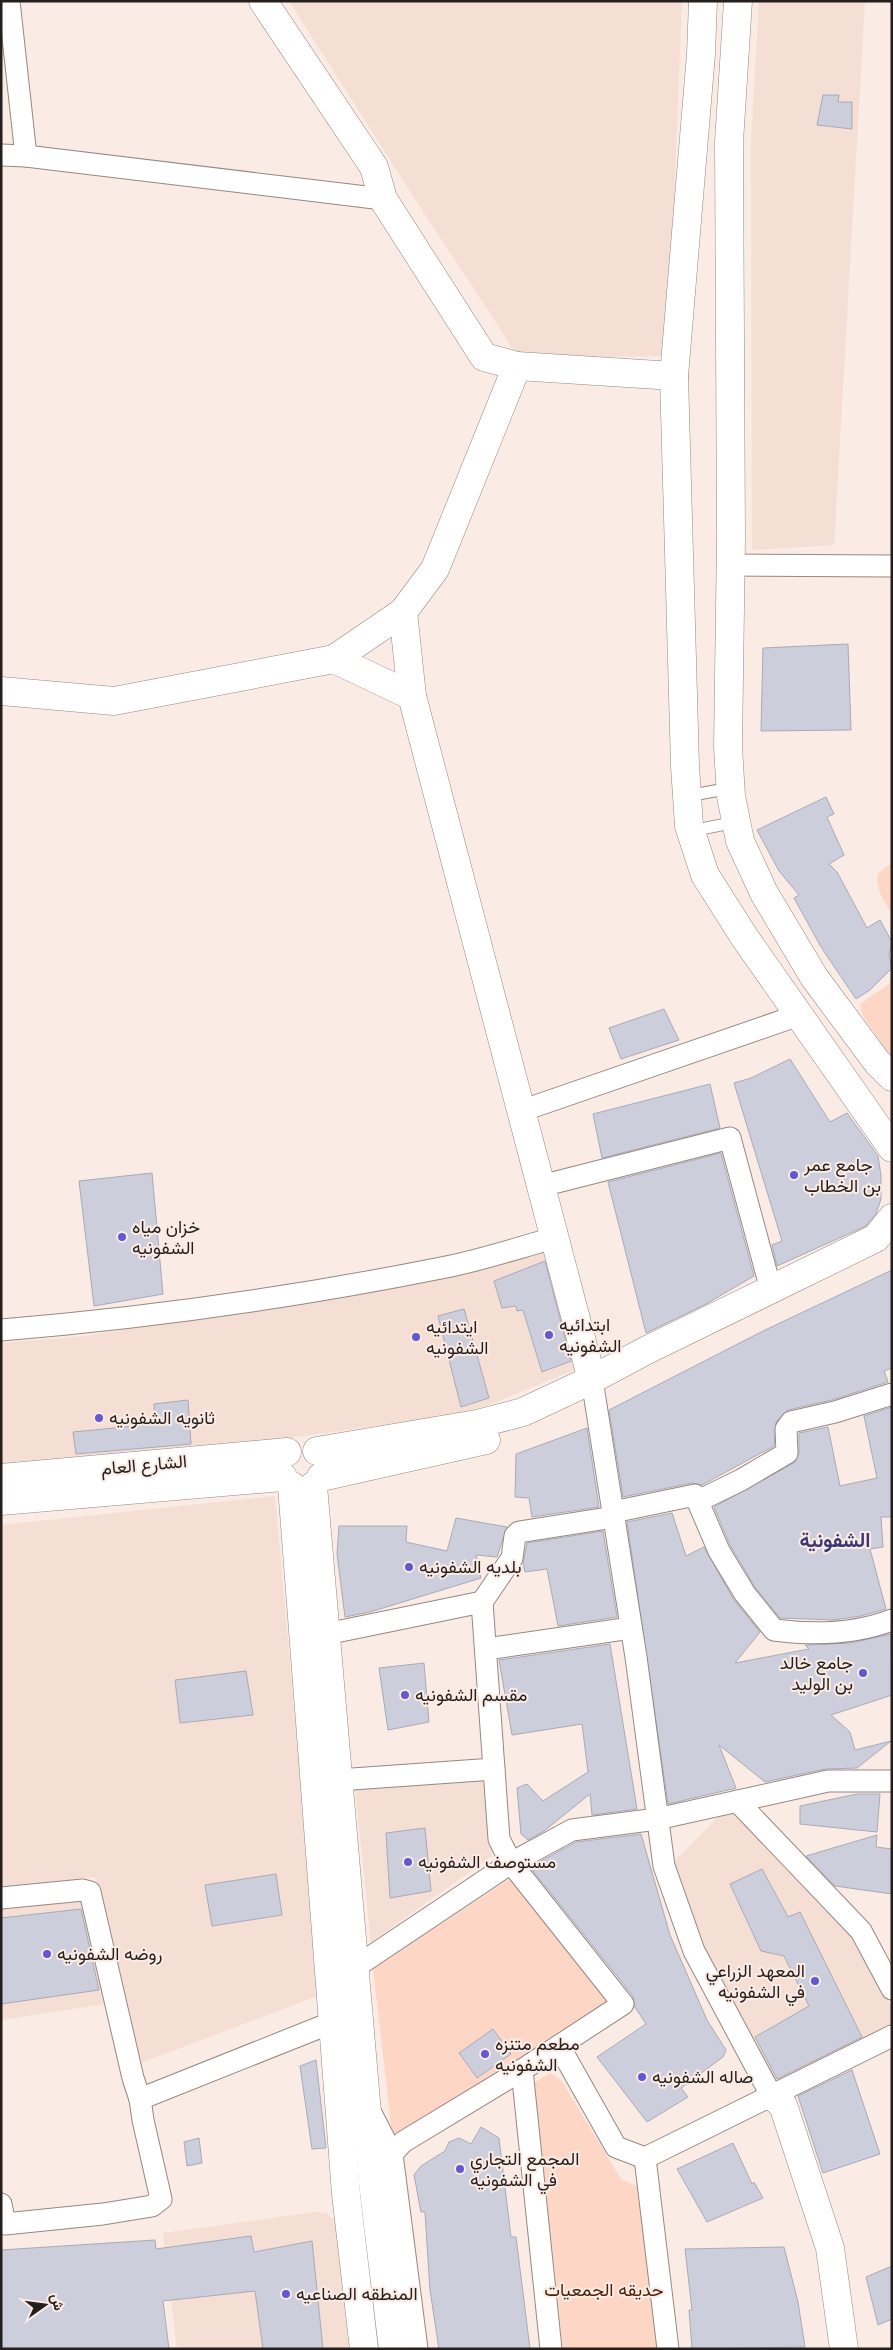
<svg xmlns="http://www.w3.org/2000/svg" width="893" height="2350" font-family="Lato,Vazirmatn,sans-serif">
  <rect width="100%" height="100%" fill="#faebe4"/>
  <g fill="#f5ded3">
    <path d="M289 1H682L668 356 518 358 496 322 420 207Z"/>
    <path d="M759 1H865L834 545 752 550 751 142Z"/>
    <path d="M557 1246 588 1364 489 1405 447 1416 196 1451 1 1469V1343L85 1336 215 1315Z"/>
    <path d="M275 1496 320 1995 138 2064 95 1877 1 1887V1525Z"/>
    <path d="M483 1777 492 1856 371 1942 355 1788Z"/>
    <path d="M734 1811 859 1942 892 2009V2026L777 2086 714 1971 672 1876V1864L722 1813Z"/>
    <path d="M84 1900 104 2004 1 2020V1908Z"/>
    <path d="M315 2212 326 2213 335 2221 349 2349H177L163 2233Z"/>
  </g>
  <g fill="#fdd6c5">
    <path d="M892 863V916L880 893 877 881 878 873Z"/>
    <path d="M892 982V1058L863 1016 860 1004Z"/>
    <path d="M513 1877 613 2001 393 2142 373 1968Z"/>
    <path d="M550 2073 561 2080 621 2179 639 2187 659 2349H563L534 2083Z"/>
  </g>
  <g fill="#cdcedc" stroke="#a9aab8">
    <path d="M823 95H839L838 102H852V129L817 125Z"/>
    <path d="M848 644 851 730 761 731 763 648Z"/>
    <path d="M826 797 834 814 827 817 844 855 829 864 837 872 867 928 880 920 892 942 889 955 892 968 870 990 856 999 821 947 794 898 799 895 779 871 757 830Z"/>
    <path d="M664 1009 679 1040 621 1059 609 1028Z"/>
    <path d="M790 1059 830 1122 847 1113 878 1156 881 1176V1199L876 1214 866 1226 777 1266 772 1245 782 1241 734 1083 751 1078Z"/>
    <path d="M710 1084 720 1128 602 1158 593 1114Z"/>
    <path d="M721 1153 754 1276 706 1304 646 1333 608 1182Z"/>
    <path d="M152 1173 163 1294 94 1306 79 1181Z"/>
    <path d="M545 1261 571 1361 542 1372 523 1310 517 1311 516 1306 502 1308 494 1281Z"/>
    <path d="M892 1270V1368L884 1371 888 1382 832 1400 788 1410 776 1422 774 1446 702 1485 692 1483 623 1497 609 1410 763 1331Z"/>
    <path d="M464 1309 489 1398 461 1407 438 1316Z"/>
    <path d="M188 1400 191 1444 76 1454 73 1432 155 1424 154 1404Z"/>
    <path d="M892 1407V1517H881L883 1547 870 1549 886 1609 861 1616 833 1620 780 1618 755 1587 730 1545 714 1507 794 1463 799 1453V1433L828 1427 840 1486 877 1478 864 1416Z"/>
    <path d="M587 1428 599 1507 532 1517 529 1498 515 1497 516 1454Z"/>
    <path d="M672 1513 686 1556 704 1547 734 1600 760 1632 735 1663 809 1649 805 1645 850 1643 891 1634 892 1695 831 1715 850 1732 855 1750 891 1741 857 1768 825 1769 765 1782 719 1745 736 1788 668 1804 627 1522Z"/>
    <path d="M456 1518 507 1527 497 1557 476 1555 481 1578 370 1612 345 1617 337 1554 339 1526H407L406 1542 447 1551Z"/>
    <path d="M603 1531 617 1617 558 1626 547 1569 525 1572 523 1563 527 1543Z"/>
    <path d="M610 1644 637 1809 592 1815 590 1794 544 1831 528 1840 521 1834 517 1788 527 1784 543 1801 588 1772 582 1724 512 1735 499 1660Z"/>
    <path d="M424 1663 429 1722 388 1730 379 1668Z"/>
    <path d="M246 1671 253 1715 180 1723 175 1680Z"/>
    <path d="M857 1794H880L877 1832 800 1824V1806Z"/>
    <path d="M425 1828 431 1891 390 1898 386 1833Z"/>
    <path d="M641 1834 670 1935 707 2020 726 2050 723 2057 681 2088 688 2097 647 2122 597 2057 646 2024 635 2007 633 1996 530 1867 576 1842Z"/>
    <path d="M877 1835 876 1847 892 1849V1894L835 1886 806 1856Z"/>
    <path d="M762 1869 788 1917 800 1912 862 2037 777 2079 755 2037 809 2006 784 1956 761 1951 730 1884Z"/>
    <path d="M276 1874 282 1915 212 1926 205 1885Z"/>
    <path d="M81 1909 99 1990 1 2004V1918Z"/>
    <path d="M493 2029 511 2054 477 2078 459 2053Z"/>
    <path d="M316 2060 326 2148 312 2149 300 2066Z"/>
    <path d="M852 2070 880 2154 823 2173 798 2096Z"/>
    <path d="M481 2127 499 2138 511 2237H516L530 2349H439L430 2290 425 2212H421L414 2175 421 2166 445 2151 449 2142 459 2138 471 2144Z"/>
    <path d="M199 2138 202 2163 187 2166 184 2142Z"/>
    <path d="M733 2143 752 2184 754 2182 763 2198 707 2222 677 2169Z"/>
    <path d="M251 2236 254 2252 312 2241 323 2349H263L255 2291 163 2301 169 2349H1V2250L155 2240 156 2249Z"/>
    <path d="M784 2247 798 2302 805 2347 692 2349 689 2310H692L685 2249Z"/>
    <path d="M892 2266V2319L878 2325 866 2277Z"/>
  </g>
  <g fill="none" stroke-linecap="round" stroke-linejoin="round">
    <g stroke="#968882" stroke-width="13">
      <g id="lane">
        <path d="M687 796 731 788"/>
        <path d="M691 831 736 822"/>
      </g>
    </g>
    <g stroke="#968882" stroke-width="23">
      <g id="street">
        <path d="M9 1 26 156"/>
        <path d="M1 155 26 156 383 199"/>
        <path d="M731 565 892 566"/>
        <path d="M521 1111 799 1015"/>
        <path d="M541 1186 730 1138 771 1290"/>
        <path d="M1 1330C148 1318 296 1297 441 1268 479 1261 517 1248 554 1238"/>
        <path d="M592 1380 636 1657 664 1866 694 1951 771 2095"/>
        <path d="M698 1501 741 1480 787 1453 786 1429 791 1422 835 1412 892 1394"/>
        <path d="M613 1512 695 1495 719 1551 745 1594 774 1630C812 1635 855 1634 892 1620"/>
        <path d="M482 1602 512 1558 515 1536 519 1532 614 1517"/>
        <path d="M326 1634 482 1602 499 1839 511 1863 623 2004 522 2070 403 2142 392 2154"/>
        <path d="M486 1649 631 1628"/>
        <path d="M338 1780 494 1769"/>
        <path d="M737 1801 861 1931 892 1989"/>
        <path d="M1 1898 83 1890 90 1892 133 2078 140 2099"/>
        <path d="M354 1968 511 1863 572 1830 657 1819 828 1781H892"/>
        <path d="M559 2046 616 2147 645 2158"/>
        <path d="M522 2070 551 2349"/>
        <path d="M370 2111 392 2154 417 2349"/>
        <path d="M1 2204 5 2224 103 2214 152 2206 161 2199 143 2120 140 2099 333 2022"/>
        <path d="M668 2349 645 2158 892 2036"/>
      </g>
    </g>
    <g stroke="#968882" stroke-width="29">
      <g id="secondary">
        <path d="M263 1 374 167 383 199 484 357 517 366"/>
        <path d="M703 1 701 54 674 376 685 766 689 826 705 875 745 938 892 1148"/>
        <path d="M738 1 729 142 731 538 728 747 731 796 740 841 764 893 814 977 877 1062 892 1077"/>
        <path d="M403 612 412 696 592 1380"/>
        <path d="M334 659 412 696"/>
        <path d="M1 691 114 701 334 659 403 612 435 569 517 366 674 376"/>
        <path d="M317 1451 477 1424 523 1412 587 1382 647 1350 876 1238 892 1218"/>
        <path d="M321 1477 486 1440"/>
        <path d="M1 1478 287 1452"/>
        <path d="M292 1486 346 2194 364 2349"/>
        <path d="M313 1486 373 2183 393 2349"/>
        <path d="M1 1501 283 1477"/>
        <path d="M771 2095 783 2105 830 2248 844 2349"/>
      </g>
    </g>
    <use href="#lane" stroke="#fff" stroke-width="11"/>
    <use href="#street" stroke="#fff" stroke-width="21"/>
    <use href="#secondary" stroke="#fff" stroke-width="28"/>
  </g>
  <g fill="#6358d1" stroke="#faebe4" stroke-width="2">
    <circle cx="794" cy="1175" r="5"/>
    <circle cx="122" cy="1237" r="5"/>
    <circle cx="549" cy="1335" r="5"/>
    <circle cx="416" cy="1337" r="5"/>
    <circle cx="99" cy="1418" r="5"/>
    <circle cx="409" cy="1567" r="5"/>
    <circle cx="863" cy="1673" r="5"/>
    <circle cx="405" cy="1695" r="5"/>
    <circle cx="408" cy="1862" r="5"/>
    <circle cx="47" cy="1954" r="5"/>
    <circle cx="815" cy="1981" r="5"/>
    <circle cx="485" cy="2054" r="5"/>
    <circle cx="642" cy="2077" r="5"/>
    <circle cx="460" cy="2169" r="5"/>
    <circle cx="286" cy="2294" r="5"/>
  </g>
  <g text-anchor="middle" stroke-width="4" stroke-linejoin="round" paint-order="stroke">
    <g font-size="18" fill="#241e1c" stroke="#faebe4" text-anchor="start">
      <text x="804" y="1171">جامع عمر<tspan x="804" dy="21">بن الخطاب</tspan></text>
      <text x="132" y="1233">خزان مياه<tspan x="132" dy="21">الشفونيه</tspan></text>
      <text x="559" y="1331">ابتدائيه<tspan x="559" dy="21">الشفونيه</tspan></text>
      <text x="426" y="1333">ايتدائيه<tspan x="426" dy="21">الشفونيه</tspan></text>
      <text x="109" y="1424">ثانويه الشفونيه</text>
      <text x="419" y="1573">بلديه الشفونيه</text>
      <text x="853" y="1669" text-anchor="end">جامع خالد<tspan x="853" dy="21">بن الوليد</tspan></text>
      <text x="415" y="1701">مقسم الشفونيه</text>
      <text x="418" y="1868">مستوصف الشفونيه</text>
      <text x="57" y="1960">روضه الشفونيه</text>
      <text x="805" y="1977" text-anchor="end">المعهد الزراعي<tspan x="805" dy="21">في الشفونيه</tspan></text>
      <text x="495" y="2050">مطعم متنزه<tspan x="495" dy="21">الشفونيه</tspan></text>
      <text x="652" y="2083">صاله الشفونيه</text>
      <text x="470" y="2165">المجمع التجاري<tspan x="470" dy="21">في الشفونيه</tspan></text>
      <text x="296" y="2300">المنطقه الصناعيه</text>
    </g>
    <g font-size="18" fill="#241e1c" stroke="#faebe4">
      <text transform="translate(144 1465) rotate(-5)" y="6">الشارع العام</text>
    </g>
    <g font-size="18" fill="#4b1f07" stroke="#faebe4">
      <text x="604" y="2296">حديقه الجمعيات</text>
    </g>
    <g font-size="20" font-weight="bold" fill="#3b3874" stroke="#faebe4">
      <text x="835" y="1547">الشفونية</text>
    </g>
  </g>
  <rect width="893" height="2350" fill="none" stroke="#241e1c" stroke-width="5"/>
  <g transform="translate(45 2305) rotate(76)" stroke="#faebe4" stroke-width="4" paint-order="stroke">
  <path d="M0-4L9 19L0 12L-9 19Z" fill="#241e1c"/>
  <text y="-8" font-size="14" font-weight="bold" text-anchor="middle" fill="#241e1c">ش</text>
  </g>
</svg>
